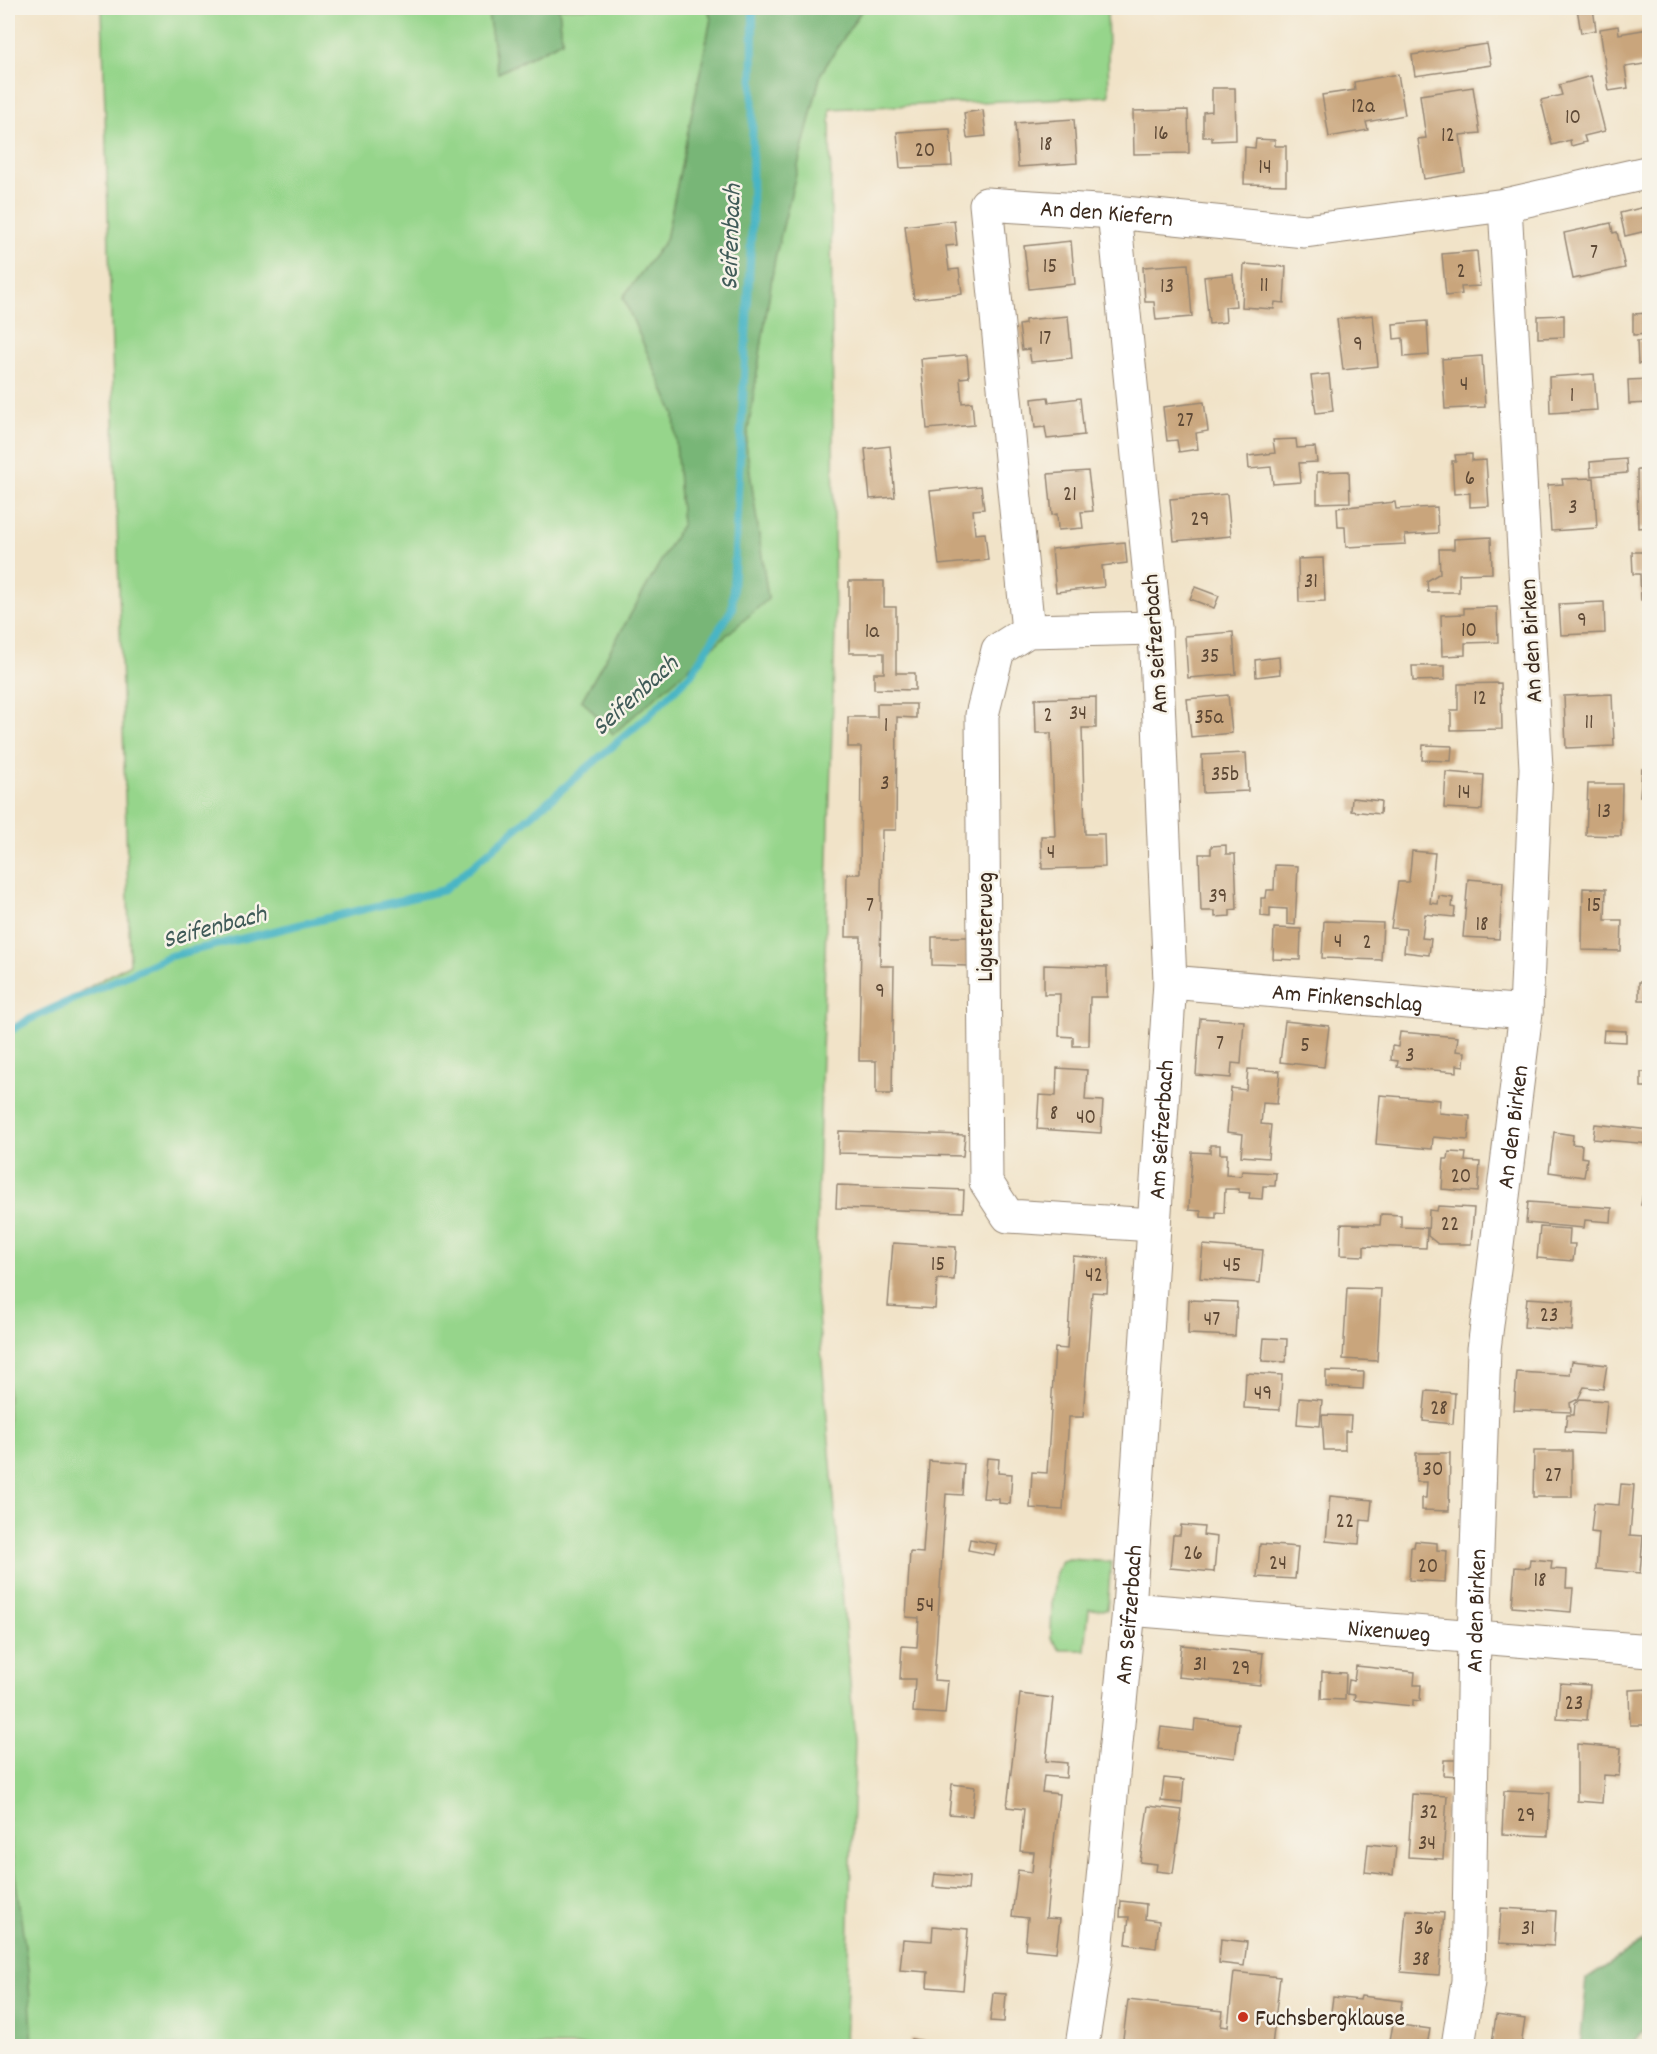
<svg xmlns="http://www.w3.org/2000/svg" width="1657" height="2054" font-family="Dekko,sans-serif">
  <rect width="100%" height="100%" fill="#f7f3e8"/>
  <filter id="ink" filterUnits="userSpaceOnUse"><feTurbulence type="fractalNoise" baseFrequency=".0167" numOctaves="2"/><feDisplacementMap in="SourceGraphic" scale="12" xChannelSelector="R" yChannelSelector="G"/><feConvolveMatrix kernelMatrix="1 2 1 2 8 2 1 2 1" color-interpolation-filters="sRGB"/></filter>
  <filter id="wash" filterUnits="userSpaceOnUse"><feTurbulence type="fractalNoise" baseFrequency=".008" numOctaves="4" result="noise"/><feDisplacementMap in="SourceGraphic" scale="24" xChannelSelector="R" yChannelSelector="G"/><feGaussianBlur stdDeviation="1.35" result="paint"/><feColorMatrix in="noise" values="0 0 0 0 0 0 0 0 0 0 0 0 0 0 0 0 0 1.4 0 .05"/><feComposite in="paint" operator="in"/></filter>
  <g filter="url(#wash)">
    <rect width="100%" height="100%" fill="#f1e3c8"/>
    <path fill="#dfddbb" d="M1649 2020V2046H1633Z"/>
    <g fill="#96d58b" stroke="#688054" stroke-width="1.5">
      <path d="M102 8H487L499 73 562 41 559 8H708L711 19 666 240 623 297 674 414 682 524 582 700 768 599 746 444 775 258 821 73 863 8H1107L1109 96 830 109 835 631 815 1280 855 1741 845 2046H8V1033L130 964Z"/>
      <path d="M1069 1559 1111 1562 1107 1610 1089 1609 1085 1650H1060L1051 1638 1052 1600 1056 1573 1062 1561Z"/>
    </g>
    <g fill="#78b677" stroke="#5a704a" stroke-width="1.5">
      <path d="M487 8H559L562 41 498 73Z"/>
      <path d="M708 8H863L821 73 775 258 746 444 768 599 613 734 582 700 682 524 674 414 623 297 666 240 711 19Z"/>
      <path d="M8 1826 28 1968 33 2046H8Z"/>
      <path d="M1649 1938V2020L1633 2046H1580L1587 1979Z"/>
    </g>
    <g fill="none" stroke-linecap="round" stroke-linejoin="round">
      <path stroke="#49b5c5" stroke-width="8" d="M8 1032 32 1018 170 956 444 890 648 716 691 674 732 609 752 222 753 8"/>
    </g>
    <g id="blocks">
      <g fill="#c9a57c">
        <path d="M1577 8H1593L1596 30 1581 33Z"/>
        <path d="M1618 26 1619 34 1649 29 1650 63 1625 67 1628 88 1609 91 1600 29Z"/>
        <path d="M1487 44 1491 65 1415 76 1412 55Z"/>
        <path d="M1398 74 1405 115 1366 122 1368 130 1329 137 1322 95 1355 90 1354 82Z"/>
        <path d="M1591 76 1605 131 1584 136 1586 142 1571 146 1570 140 1552 145 1541 100 1562 95 1559 85Z"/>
        <path d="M1473 87 1480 133 1460 135 1465 172 1424 179 1418 139 1426 138 1420 95Z"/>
        <path d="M1212 88H1235L1236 140 1212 141V137H1203V112L1212 111Z"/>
        <path d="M983 110 986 136 967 138 964 113Z"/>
        <path d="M1188 110 1189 153 1134 154 1133 111Z"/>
        <path d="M1074 119 1077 163 1018 167 1015 123Z"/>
        <path d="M950 129 952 166 900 168 897 132Z"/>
        <path d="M1256 139 1275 140V146H1286V185L1244 184 1245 147 1255 148Z"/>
        <path d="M1645 207 1650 230 1625 236 1620 213Z"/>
        <path d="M954 220 957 245 946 246 949 270 959 269 962 294 914 299 905 226Z"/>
        <path d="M1611 223 1613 233 1617 232 1625 268 1573 279 1564 233Z"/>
        <path d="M1071 241 1075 284 1029 289 1024 246Z"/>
        <path d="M1477 251 1480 286 1461 287 1462 294 1446 296 1442 254Z"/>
        <path d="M1188 264 1192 317 1156 320 1154 302H1145L1143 267Z"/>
        <path d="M1244 264 1286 267 1284 303 1275 302 1274 309 1242 307Z"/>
        <path d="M1233 274 1236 306 1225 307 1226 322 1209 324 1204 277Z"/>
        <path d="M1650 313V334L1633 335V314Z"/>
        <path d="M1373 315 1378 366 1343 370 1337 319Z"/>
        <path d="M1564 315V337L1538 338V316Z"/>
        <path d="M1068 316 1072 358 1031 362 1029 349 1022 350 1019 325 1025 324V320Z"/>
        <path d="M1427 321 1429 355 1404 357 1403 338 1394 339 1393 324Z"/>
        <path d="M1637 341H1650V363L1638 364Z"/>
        <path d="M967 355 969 377 960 378 962 403 972 402 974 425 927 429 921 359Z"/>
        <path d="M1482 356 1485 407 1445 409 1442 359Z"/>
        <path d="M1329 374 1333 411 1316 413 1311 376Z"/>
        <path d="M1594 374 1597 410 1550 413 1549 377Z"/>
        <path d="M1650 379V403L1629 404 1628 380Z"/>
        <path d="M1048 397 1049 402 1080 398 1084 435 1047 439 1045 427 1035 428 1032 399Z"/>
        <path d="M1204 402 1208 431 1196 433 1198 449 1179 452 1177 440 1167 441 1163 407Z"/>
        <path d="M1296 439 1297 448 1315 447 1317 462 1299 463 1301 482 1273 484 1271 467 1249 469 1248 456 1275 453 1273 440Z"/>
        <path d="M890 446 895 497 870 499 865 449Z"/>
        <path d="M1472 454V461L1486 460 1489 506 1470 507V493L1454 494 1452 461H1456L1455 455Z"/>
        <path d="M1626 459 1627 473 1591 476 1590 462Z"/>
        <path d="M1637 470H1650V527L1638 528Z"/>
        <path d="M1088 471 1093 511 1081 512 1083 528 1058 530 1057 514 1052 515 1048 474Z"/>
        <path d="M1349 471 1350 502 1317 503V472Z"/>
        <path d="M1594 478 1597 528 1551 531 1548 485 1563 484 1562 479Z"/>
        <path d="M981 486 984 509 973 510 974 523 975 534 985 533 988 560 939 565 930 491Z"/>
        <path d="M1227 494 1231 536 1174 541 1170 499Z"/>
        <path d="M1395 502 1396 509 1437 507 1438 533 1405 535 1406 544 1346 547 1345 527H1338L1337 508Z"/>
        <path d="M1491 537 1492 573 1459 574V592H1428L1427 581 1440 573 1439 549H1454V539Z"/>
        <path d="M1125 542 1127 563 1102 566 1104 587 1056 592 1052 549Z"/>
        <path d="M1632 552H1650V599L1641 600 1640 574H1633Z"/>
        <path d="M1323 558 1325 601 1299 602 1298 559Z"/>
        <path d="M849 581H884V607H896V673H915V690L874 689V673H884V653H849Z"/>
        <path d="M1195 587 1219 596 1214 608 1190 599Z"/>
        <path d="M1604 602 1605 633 1561 635 1559 604Z"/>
        <path d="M1497 607 1498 642 1465 643V655L1442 656 1441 615 1464 614V608Z"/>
        <path d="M1233 632 1236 674 1188 678 1185 636Z"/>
        <path d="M1279 657 1280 674 1256 677 1255 660Z"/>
        <path d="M1412 666H1445V680L1413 681Z"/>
        <path d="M1501 683 1502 729 1451 730V710H1458V684Z"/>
        <path d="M1612 694 1614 746 1566 748 1564 696Z"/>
        <path d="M1228 695 1232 733 1191 737 1187 699Z"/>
        <path d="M1096 697V728H1082L1085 834H1104L1105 867 1042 869 1041 836H1055L1051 733H1036L1035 699Z"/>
        <path d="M877 704H916V718L897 717 896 830H882L880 966H894L892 1094H876V1061H859L861 937H846L847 874H860L861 747H848V717H877Z"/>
        <path d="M1423 745 1452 746 1451 761 1422 760Z"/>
        <path d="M1246 753 1248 791 1203 793 1202 755Z"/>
        <path d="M1642 769 1650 770V797L1640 796Z"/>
        <path d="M1446 772 1484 775 1482 810 1444 808Z"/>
        <path d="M1588 784H1622L1621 836 1586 835Z"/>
        <path d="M1352 798 1381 801 1380 814 1351 811Z"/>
        <path d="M1226 845V854H1235L1237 909 1230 910V916L1215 917V911H1201L1199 854H1211V846Z"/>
        <path d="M1412 851 1435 853 1430 903 1438 904 1439 896 1453 898 1452 907 1455 908 1454 917 1425 914 1422 938 1431 939 1429 955 1404 952 1406 929 1391 928 1398 882H1409Z"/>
        <path d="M1275 865 1298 866 1295 925 1287 924V909L1270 908V917L1261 916V898H1266L1267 890H1274Z"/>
        <path d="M1468 879 1503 882 1499 939 1463 937Z"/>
        <path d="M1648 880H1650V902H1646Z"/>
        <path d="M1583 888 1606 889 1605 920H1622L1621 951 1582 950Z"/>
        <path d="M1324 921 1383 923 1381 960 1322 958Z"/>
        <path d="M1274 928 1301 929 1300 960 1273 959Z"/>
        <path d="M932 937H969V966L932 965Z"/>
        <path d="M1044 965 1107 967V997H1090L1089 1046H1073V1037L1059 1036 1060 994H1044Z"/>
        <rect x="1639" y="982" width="11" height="18"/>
        <path d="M1200 1018 1244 1021 1241 1064 1232 1063 1231 1078 1196 1075Z"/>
        <path d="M1285 1021 1329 1026 1324 1067 1280 1062Z"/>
        <path d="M1604 1030 1626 1031V1042L1603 1041Z"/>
        <path d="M1400 1032 1458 1037 1456 1051 1465 1052 1464 1066 1457 1065V1072L1397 1067 1398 1061 1391 1060 1392 1046 1398 1047Z"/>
        <path d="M1647 1060 1650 1087H1641V1072H1647Z"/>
        <path d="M1057 1068 1087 1070 1085 1100 1103 1101 1101 1133 1037 1129 1039 1095 1056 1096Z"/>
        <path d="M1248 1069 1280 1071 1277 1104 1263 1103 1261 1124 1271 1125 1268 1158 1241 1156 1243 1134 1227 1132 1231 1088 1246 1090Z"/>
        <path d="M1380 1095 1440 1100 1439 1113 1470 1116 1468 1140 1433 1137 1432 1149 1376 1144Z"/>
        <path d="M1595 1124 1650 1130V1144L1593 1139Z"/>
        <path d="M839 1131 965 1135 963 1156 838 1153Z"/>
        <path d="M1554 1132 1573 1135 1572 1144 1582 1145 1581 1157 1587 1158 1584 1177 1549 1172Z"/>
        <path d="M1210 1145H1220V1154H1227L1226 1175 1241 1176 1242 1171 1276 1173 1275 1186H1263L1262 1199 1249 1198 1250 1193 1239 1192V1189H1225L1224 1213 1216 1212V1218L1201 1217V1211L1189 1210 1192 1152 1210 1153Z"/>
        <path d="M1449 1152 1466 1153 1465 1161 1480 1162 1478 1192 1442 1189 1444 1159H1448Z"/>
        <path d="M837 1185 964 1190 963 1212 836 1208Z"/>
        <path d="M1643 1193H1650V1206L1641 1205Z"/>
        <path d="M1528 1202 1612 1208 1611 1222 1585 1220 1584 1228 1526 1223Z"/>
        <path d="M1438 1206 1474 1208 1471 1244H1438L1428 1236 1429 1210 1437 1211Z"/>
        <path d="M1381 1214 1401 1215V1227L1427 1228 1426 1248 1364 1246V1256L1340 1255 1341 1224 1380 1225Z"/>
        <path d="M1540 1227 1570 1229 1569 1244H1575L1573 1261 1537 1258Z"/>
        <path d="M893 1243 956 1247 954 1280 937 1279 935 1309 888 1306Z"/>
        <path d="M1203 1245 1263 1250 1260 1283 1200 1278Z"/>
        <path d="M1073 1256 1109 1259 1107 1293 1092 1292 1083 1417H1069L1063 1510 1030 1508 1032 1472 1047 1473 1055 1348 1067 1349Z"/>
        <path d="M1347 1288 1381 1289 1377 1361 1343 1359Z"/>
        <path d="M1527 1298 1574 1301 1572 1331 1524 1327Z"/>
        <path d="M1189 1300 1237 1302 1235 1336 1188 1334Z"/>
        <path d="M1264 1338 1287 1339 1286 1362 1262 1361Z"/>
        <path d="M1572 1361 1607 1365 1603 1389 1584 1387 1578 1399 1570 1403 1571 1412 1514 1410 1517 1372 1570 1375Z"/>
        <path d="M1326 1371 1364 1372 1363 1389 1326 1387Z"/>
        <path d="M1246 1373 1282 1375 1280 1410 1244 1408Z"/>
        <path d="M1426 1391 1455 1393 1453 1424 1423 1421Z"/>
        <path d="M1299 1398 1322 1400 1320 1426 1297 1424Z"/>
        <path d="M1580 1399 1607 1401 1604 1434 1565 1432 1567 1415H1574L1575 1404Z"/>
        <path d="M1322 1415 1351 1416 1350 1431H1345V1450H1324Z"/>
        <path d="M1534 1451H1572V1497H1533Z"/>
        <path d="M1416 1453H1450L1449 1511 1422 1510V1498H1426L1427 1482H1416Z"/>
        <path d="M987 1458 999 1459 998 1473 1012 1474 1010 1504 999 1503V1499L983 1498Z"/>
        <path d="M929 1461 964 1464 962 1495 946 1494 934 1680 948 1681 945 1714 913 1712 915 1679H900L902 1646 917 1647 919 1618 906 1617 910 1552 923 1553Z"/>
        <path d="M1621 1484 1634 1485 1630 1535 1643 1536 1640 1573 1596 1569 1599 1533 1591 1532 1594 1503 1619 1505Z"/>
        <path d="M1330 1496 1372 1500 1370 1521 1361 1520 1359 1544 1326 1541Z"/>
        <path d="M1181 1525 1204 1527 1203 1535 1217 1537 1214 1572 1170 1568 1173 1535H1180Z"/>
        <path d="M970 1539 997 1544 994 1555 968 1550Z"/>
        <path d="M1415 1541 1437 1543V1550L1447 1551 1445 1582 1409 1580 1411 1547H1414Z"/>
        <path d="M1260 1544 1298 1547 1295 1579 1257 1577Z"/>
        <path d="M1530 1559 1552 1561 1551 1569 1567 1570 1566 1588H1573L1571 1612 1512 1607 1515 1567 1529 1568Z"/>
        <path d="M1181 1645 1263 1653 1260 1685 1178 1677Z"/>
        <path d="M1356 1666 1415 1672 1414 1685H1421L1420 1701 1413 1700V1706L1354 1700 1355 1695 1347 1694 1349 1680 1354 1681Z"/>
        <path d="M1322 1672 1346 1673 1345 1700 1321 1699Z"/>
        <path d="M1560 1683 1590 1685 1587 1720 1557 1718Z"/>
        <path d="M1650 1689V1725H1630L1629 1690Z"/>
        <path d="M1020 1694 1053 1698 1046 1761 1067 1763 1066 1778 1044 1776 1042 1792 1059 1794 1046 1918 1060 1919 1056 1952 1025 1949 1028 1918 1012 1916 1018 1870 1032 1872 1034 1852 1020 1851 1024 1809 1007 1807Z"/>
        <path d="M1195 1719 1239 1724 1235 1758 1158 1749 1161 1727 1194 1731Z"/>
        <path d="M1577 1744 1621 1748 1619 1776 1604 1775 1602 1803 1577 1801Z"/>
        <path d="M1444 1760H1461V1776L1443 1775Z"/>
        <path d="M1164 1778 1184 1780 1182 1803 1161 1801Z"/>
        <path d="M952 1784 975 1787 972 1816 949 1814Z"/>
        <path d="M1504 1791 1550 1793 1548 1836 1502 1834Z"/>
        <path d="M1412 1794 1447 1796 1443 1859 1408 1857Z"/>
        <path d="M1148 1806 1182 1810 1173 1873 1156 1871 1157 1864 1140 1862Z"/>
        <path d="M1368 1844 1396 1847 1393 1875 1365 1872Z"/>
        <path d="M935 1874 969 1877 968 1890 933 1887Z"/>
        <path d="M1121 1901 1146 1904 1145 1919 1159 1921 1156 1948 1126 1944 1129 1917H1120Z"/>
        <path d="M1501 1908 1556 1911 1554 1946 1499 1943Z"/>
        <path d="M1406 1910 1444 1913 1439 1975 1401 1972Z"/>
        <path d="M933 1926 968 1929 963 1990 927 1987 928 1972 900 1970 903 1939 932 1941Z"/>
        <path d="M1221 1939 1247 1942 1244 1966 1219 1963Z"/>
        <path d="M1234 1972 1280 1977 1272 2046H1122L1128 2000 1223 2011 1221 2026 1228 2027Z"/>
        <path d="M993 1993 1006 1994 1004 2022 990 2021Z"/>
        <path d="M1361 1996 1402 2001 1399 2021 1331 2012 1333 1997 1360 2000Z"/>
        <path d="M1496 2015 1525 2019 1521 2046 1492 2044Z"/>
        <path d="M1393 2024 1430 2029 1427 2046H1389Z"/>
        <path d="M911 2039 953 2045V2046H910Z"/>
      </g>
    </g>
  </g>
  <g filter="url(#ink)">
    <use href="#blocks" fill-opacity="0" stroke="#968673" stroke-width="1.5"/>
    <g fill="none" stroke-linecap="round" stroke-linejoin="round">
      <g stroke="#968673" stroke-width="35">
        <g id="minor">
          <path id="s1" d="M1028 631 986 204 1114 212 1305 231 1505 205 1650 172"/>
          <path id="s2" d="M1170 982 1526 1012"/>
          <path d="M1154 1225 1008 1216 986 1182 982 715 998 650 1028 631 1155 628"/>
          <path id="s3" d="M1129 1609 1650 1651"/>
          <path id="s4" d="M1082 2046 1095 1962 1129 1609 1170 982 1155 628 1114 212"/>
          <path id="s5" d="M1458 2046 1468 1981 1474 1637 1484 1349 1526 1012 1536 768 1505 205"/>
        </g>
      </g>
      <use href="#minor" stroke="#fff" stroke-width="33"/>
    </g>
  </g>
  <circle fill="#c8321e" stroke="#f7f3e8" stroke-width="2" cx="1243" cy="2017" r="6"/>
  <g text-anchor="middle" stroke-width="5" stroke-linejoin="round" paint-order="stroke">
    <g font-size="21" fill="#5e4936">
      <text x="1363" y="112">12a</text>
      <text x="1573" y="123">10</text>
      <text x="1161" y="139">16</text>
      <text x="1448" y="141">12</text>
      <text x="1046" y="150">18</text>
      <text x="925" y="156">20</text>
      <text x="1265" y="173">14</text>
      <text x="1594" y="258">7</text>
      <text x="1050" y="272">15</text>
      <text x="1461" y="277">2</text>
      <text x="1264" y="291">11</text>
      <text x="1167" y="292">13</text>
      <text x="1045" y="344">17</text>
      <text x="1358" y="350">9</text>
      <text x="1464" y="390">4</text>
      <text x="1572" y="401">1</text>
      <text x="1185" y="426">27</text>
      <text x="1470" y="484">6</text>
      <text x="1070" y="500">21</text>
      <text x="1573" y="513">3</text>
      <text x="1200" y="525">29</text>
      <text x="1311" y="587">31</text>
      <text x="1582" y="626">9</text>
      <text x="1469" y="636">10</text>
      <text x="872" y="637">1a</text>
      <text x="1210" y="662">35</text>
      <text x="1480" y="704">12</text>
      <text x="1078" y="719">34</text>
      <text x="1048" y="721">2</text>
      <text x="1209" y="723">35a</text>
      <text x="1589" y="728">11</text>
      <text x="886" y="731">1</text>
      <text x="1225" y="780">35b</text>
      <text x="885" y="789">3</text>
      <text x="1464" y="798">14</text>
      <text x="1604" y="817">13</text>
      <text x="1051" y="858">4</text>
      <text x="1218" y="902">39</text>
      <text x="870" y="911">7</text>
      <text x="1594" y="911">15</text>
      <text x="1482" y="930">18</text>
      <text x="1338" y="947">4</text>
      <text x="1367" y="948">2</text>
      <text x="880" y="997">9</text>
      <text x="1220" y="1049">7</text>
      <text x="1305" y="1051">5</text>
      <text x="1410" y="1061">3</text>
      <text x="1054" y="1119">8</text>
      <text x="1086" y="1123">40</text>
      <text x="1461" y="1182">20</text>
      <text x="1450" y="1230">22</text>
      <text x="938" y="1270">15</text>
      <text x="1232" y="1271">45</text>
      <text x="1094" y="1281">42</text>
      <text x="1549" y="1321">23</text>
      <text x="1212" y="1325">47</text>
      <text x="1263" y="1399">49</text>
      <text x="1439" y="1414">28</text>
      <text x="1433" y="1475">30</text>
      <text x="1553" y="1481">27</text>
      <text x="1345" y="1527">22</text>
      <text x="1193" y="1559">26</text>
      <text x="1278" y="1569">24</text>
      <text x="1428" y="1572">20</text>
      <text x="1540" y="1586">18</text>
      <text x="925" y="1611">54</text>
      <text x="1200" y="1670">31</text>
      <text x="1241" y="1674">29</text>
      <text x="1574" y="1709">23</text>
      <text x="1429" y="1818">32</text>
      <text x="1526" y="1821">29</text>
      <text x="1427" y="1849">34</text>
      <text x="1424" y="1934">36</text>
      <text x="1528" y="1934">31</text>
      <text x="1421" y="1965">38</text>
    </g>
    <g font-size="24" fill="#3b2a1e" stroke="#f7f3e8">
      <text dy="8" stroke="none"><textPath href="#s1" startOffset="550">An den Kiefern</textPath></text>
      <text transform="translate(1530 641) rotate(-93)" y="8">An den Birken</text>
      <text transform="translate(1154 644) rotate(-94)" y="8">Am Seifzerbach</text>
      <text transform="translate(984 927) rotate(-90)" y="8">Ligusterweg</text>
      <text dy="8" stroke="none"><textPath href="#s2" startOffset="178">Am Finkenschlag</textPath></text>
      <text dy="8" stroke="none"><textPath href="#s5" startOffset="922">An den Birken</textPath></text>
      <text dy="8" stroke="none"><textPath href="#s4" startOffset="920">Am Seifzerbach</textPath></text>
      <text dy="8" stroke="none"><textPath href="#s5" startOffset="436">An den Birken</textPath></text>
      <text dy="8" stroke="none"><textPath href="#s4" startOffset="434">Am Seifzerbach</textPath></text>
      <text dy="8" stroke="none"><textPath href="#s3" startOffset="261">Nixenweg</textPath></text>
    </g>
    <g font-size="24" fill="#3b2a1e" stroke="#f7f3e8" text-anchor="start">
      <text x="1255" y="2025">Fuchsbergklause</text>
    </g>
    <g font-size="26" font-style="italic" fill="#405b58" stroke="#f7f3e8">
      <text transform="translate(729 237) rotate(-88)" y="9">Seifenbach</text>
      <text transform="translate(634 694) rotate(-42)" y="9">Seifenbach</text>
      <text transform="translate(214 925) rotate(-15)" y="9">Seifenbach</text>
    </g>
  </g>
  <rect width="1657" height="2054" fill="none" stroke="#f7f3e8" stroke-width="30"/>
</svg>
